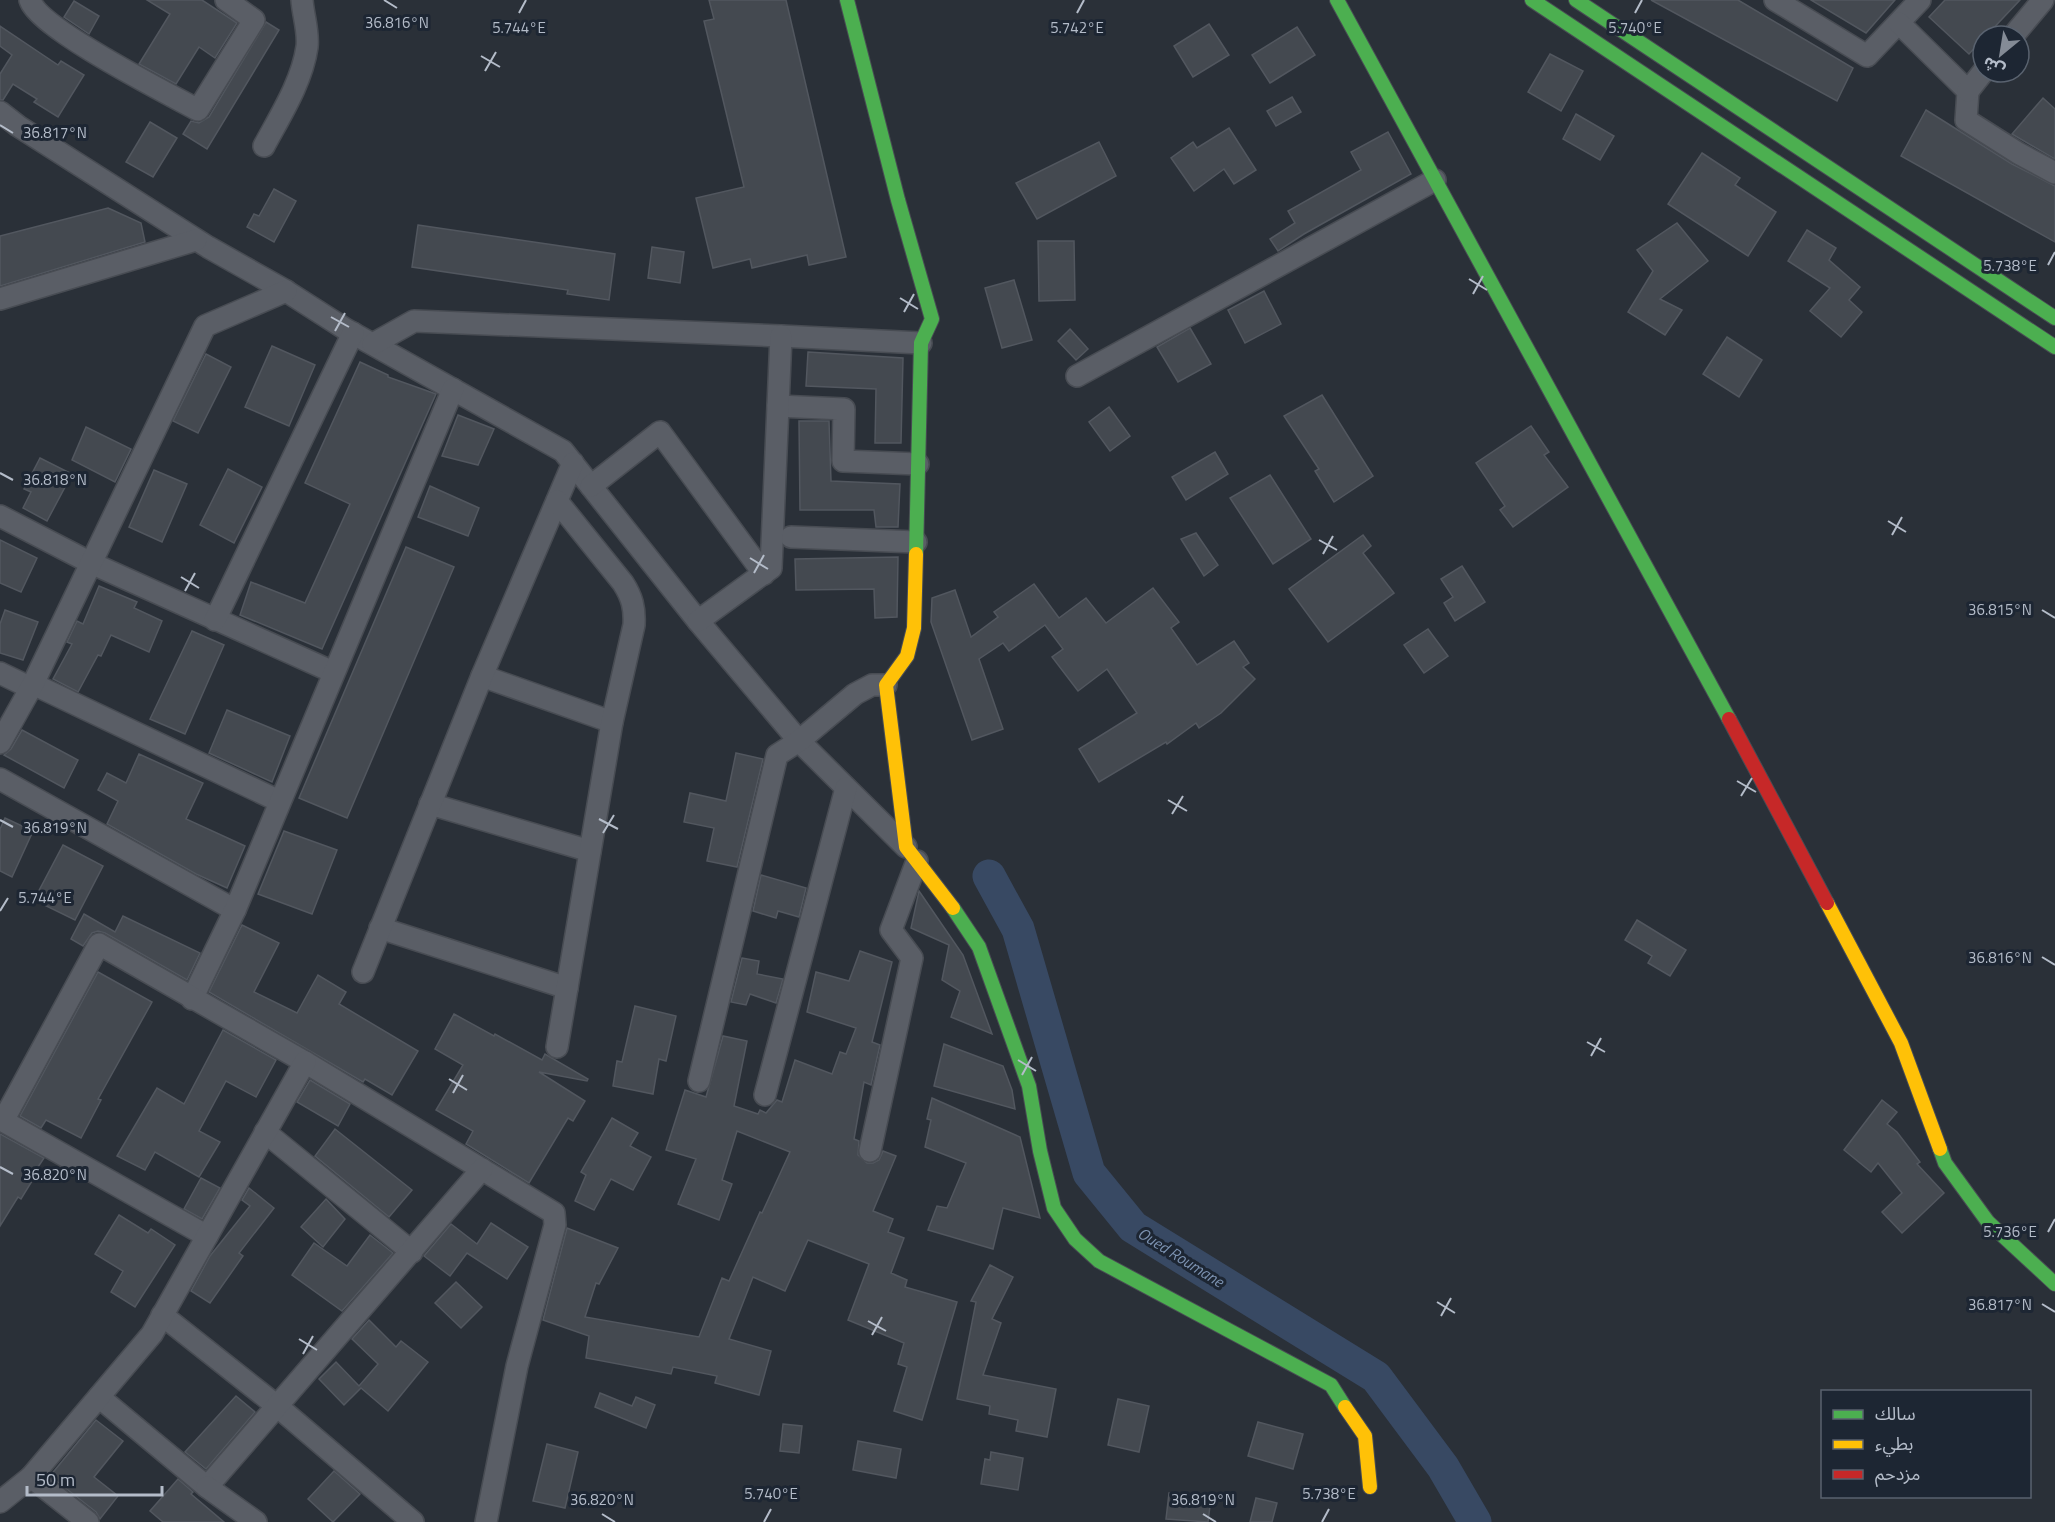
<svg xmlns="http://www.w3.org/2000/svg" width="2055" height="1522" font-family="'Titillium Web','Noto Sans Arabic',sans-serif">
  <rect width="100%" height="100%" fill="#2a3038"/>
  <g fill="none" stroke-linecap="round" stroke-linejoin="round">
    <path stroke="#384963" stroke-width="33" d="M989 876 1018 929 1089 1173 1133 1227 1376 1377 1443 1467 1475 1522"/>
  </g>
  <g fill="#444950" stroke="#52575f" stroke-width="1.5">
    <path d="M147 0H202L237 23 215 58 199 47 176 84 139 64 170 14Z"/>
    <path d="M709 0H786L846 257 809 265 807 255 752 268 750 259 713 268 696 198 744 187 704 21 714 19Z"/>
    <path d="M1651 0H1738L1853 68 1837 101Z"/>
    <path d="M1811 0H1895L1866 33Z"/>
    <path d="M1945 0H2020L1986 36H1983V39L1969 54 1929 17Z"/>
    <path d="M74 1 99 16 89 34 64 17Z"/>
    <path d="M266 22 279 30 207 149 183 134 191 121 199 123 209 117Z"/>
    <path d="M1209 24 1229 55 1193 77 1174 46Z"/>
    <path d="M0 26 58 65 61 61 84 75 58 117 34 102 37 99 13 84 3 100H0V74L12 55 0 46Z"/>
    <path d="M1297 27 1315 55 1270 83 1252 55Z"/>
    <path d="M1550 54 1583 71 1561 111 1528 92Z"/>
    <path d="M1292 97 1301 112 1276 126 1267 111Z"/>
    <path d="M2043 98 2055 109V159L2012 134Z"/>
    <path d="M1926 110 2012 164 2055 186V242L1901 156Z"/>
    <path d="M1576 114 1614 136 1600 160 1563 139Z"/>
    <path d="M150 122 177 138 153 177 126 162Z"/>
    <path d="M1229 128 1256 170 1234 184 1224 169 1194 191 1171 158 1193 142 1197 148Z"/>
    <path d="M1388 132 1411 174 1304 234 1278 251 1270 239 1295 223 1288 211 1361 170 1351 152Z"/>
    <path d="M1099 142 1116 176 1037 219 1016 183Z"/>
    <path d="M1702 153 1740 178 1735 185 1776 212 1748 256 1668 204Z"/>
    <path d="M274 189 296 201 274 242 247 227 254 214 259 216Z"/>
    <path d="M108 208 141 223 145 242 0 286V236Z"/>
    <path d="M1677 223 1708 261 1660 299 1682 310 1665 335 1628 312 1653 271 1637 250Z"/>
    <path d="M418 225 615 254 609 300 567 294 568 290 412 267Z"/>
    <path d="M1807 230 1836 248 1829 260 1860 287 1849 300 1862 312 1841 337 1810 311 1830 288 1788 261Z"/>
    <path d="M1038 241H1074L1075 300 1039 301Z"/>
    <path d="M652 247 684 252 680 283 648 278Z"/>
    <path d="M1014 280 1032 340 1002 348 985 288Z"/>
    <path d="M1264 291 1281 324 1245 343 1228 310Z"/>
    <path d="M1190 328 1211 364 1178 382 1157 347Z"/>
    <path d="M1070 329 1088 349 1076 360 1058 341Z"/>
    <path d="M1727 337 1762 360 1739 397 1703 374Z"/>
    <path d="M272 346 315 365 289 426 245 407Z"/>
    <path d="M808 352 903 358 901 443H875L876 389 806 386Z"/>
    <path d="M206 354 231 367 198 433 173 421Z"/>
    <path d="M360 362 388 375V377L436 394 322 649 240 615 251 582 305 603 350 504 305 483Z"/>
    <path d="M1322 395 1373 476 1334 502 1315 471 1319 469 1284 416Z"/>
    <path d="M1109 407 1130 436 1110 451 1089 422Z"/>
    <path d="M458 415 494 429 478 465 442 456Z"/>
    <path d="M799 421H829L831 481 900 484 898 527H876L874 510H800Z"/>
    <path d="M1531 426 1549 452 1544 455 1568 487 1513 527 1500 510 1505 506 1476 463Z"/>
    <path d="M86 427 131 449 115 482 72 460Z"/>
    <path d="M1215 452 1228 474 1186 500 1172 477Z"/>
    <path d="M40 458 72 474 47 521 23 508 31 492 24 489Z"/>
    <path d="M228 469 262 487 234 543 200 525Z"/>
    <path d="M154 470 187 484 162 542 129 527Z"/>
    <path d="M1270 475 1311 539 1273 564 1230 498Z"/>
    <path d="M430 486 479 508 468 536 418 517Z"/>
    <path d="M1196 533 1218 565 1204 576 1181 539Z"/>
    <path d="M1363 535 1371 546 1363 553 1394 593 1328 642 1289 589Z"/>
    <path d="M0 540 37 558 21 592 0 583Z"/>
    <path d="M406 547 454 567 347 818 299 798Z"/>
    <path d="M898 557 897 617 875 618 874 589 796 590 795 559Z"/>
    <path d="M1462 566 1485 602 1455 621 1444 603 1453 597 1441 579Z"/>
    <path d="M1034 584 1059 618 1086 598 1106 623 1153 588 1179 622 1171 628 1197 665 1234 641 1249 663 1243 667 1255 679 1221 713 1199 728 1196 723 1167 744 1166 742 1099 782 1079 749 1137 713 1107 669 1078 691 1052 657 1063 649 1045 625 1009 651 1003 643 979 659 1003 729 972 740 931 622 932 598 955 590 971 637 998 617 994 612Z"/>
    <path d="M99 586 137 602 134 608 162 621 149 652 111 635 101 656 98 655 78 692 53 679 72 644 67 642 77 621 83 624Z"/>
    <path d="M5 610 38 622 23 660 0 653V624Z"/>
    <path d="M1428 629 1448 656 1424 673 1404 645Z"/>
    <path d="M192 631 224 645 185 734 150 719Z"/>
    <path d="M227 710 290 736 272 782 209 753Z"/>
    <path d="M22 730 78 760 64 788 4 755 11 749Z"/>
    <path d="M736 753 763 759 737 867 707 861 714 828 684 822 690 793 726 801Z"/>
    <path d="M139 754 203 783 186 819 245 846 227 888 196 874 107 824 118 801 98 790 107 773 126 783Z"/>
    <path d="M5 818 33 831 12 877 0 871V829Z"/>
    <path d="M284 831 337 850 312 914 258 894Z"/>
    <path d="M63 845 103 866 75 920 34 900Z"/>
    <path d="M761 875 806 888 799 917 778 911 776 918 753 911Z"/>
    <path d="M919 891 963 955 992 1034 951 1017 960 991 942 980 949 945 911 928Z"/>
    <path d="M84 914 115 932 123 916 200 953 187 980 105 933 98 931 92 933 83 946 71 939Z"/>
    <path d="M1637 920 1686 950 1670 976 1648 963 1652 956 1625 940Z"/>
    <path d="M242 925 279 943 254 992 297 1013 318 975 346 992 339 1004 418 1051 392 1095 365 1079 363 1082 209 992Z"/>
    <path d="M860 951 892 962 872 1042 880 1045 871 1085 864 1082 854 1139 859 1141 858 1155 867 1163H873L879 1160 883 1151 896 1156 873 1211 893 1219 888 1232 904 1238 891 1273 907 1280 905 1287 957 1302 922 1420 894 1411 907 1367 898 1364 904 1343 848 1320 869 1264 808 1240 785 1291 753 1277 729 1339 771 1351 759 1395 715 1383 717 1376 673 1367 671 1374 586 1358 589 1336 543 1320 567 1228 618 1248 599 1284 596 1283 585 1317 699 1337 722 1278 729 1281 760 1212 762 1213 790 1152 737 1131 722 1180 732 1184 719 1220 678 1204 696 1159 666 1150 685 1090 706 1097 723 1036 747 1041 734 1106 758 1114 760 1110 766 1113 777 1100 782 1102 795 1060 832 1074 840 1052 846 1054 856 1028 807 1012 816 972 849 981Z"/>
    <path d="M742 958 759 961 757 974 783 979 776 1003 750 994 746 1005 731 1002Z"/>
    <path d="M98 972 152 1002 98 1099 101 1100 81 1138 46 1120 41 1128 20 1116Z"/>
    <path d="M635 1006 676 1016 666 1061 659 1059 653 1094 613 1086 617 1061 622 1062Z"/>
    <path d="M454 1014 494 1036 495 1034 542 1060 545 1054 588 1079 587 1081 539 1072 585 1101 573 1121 568 1118 529 1183 466 1144 473 1131 436 1110 463 1065 435 1049Z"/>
    <path d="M223 1030 276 1060 256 1097 226 1081 199 1131 220 1142 199 1177 155 1152 145 1170 117 1156 157 1088 184 1104Z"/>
    <path d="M944 1044 1003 1066 1012 1090 1015 1109 934 1086Z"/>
    <path d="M310 1080 350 1104 338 1126 297 1102Z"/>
    <path d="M932 1098 1020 1137 1040 1218 1003 1208 993 1249 928 1230 937 1206 947 1208 966 1163 925 1147 931 1120 927 1119Z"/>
    <path d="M1882 1100 1897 1112 1887 1124 1897 1132 1920 1162 1917 1164 1944 1193 1902 1233 1882 1212 1902 1193 1878 1163 1871 1172 1844 1150Z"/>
    <path d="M612 1118 638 1133 630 1146 651 1157 633 1190 611 1179 594 1210 575 1201 586 1175 581 1172Z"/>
    <path d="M335 1129 412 1190 389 1217 315 1156Z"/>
    <path d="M0 1134 44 1158 38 1167 40 1168 21 1199 18 1197 0 1226Z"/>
    <path d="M201 1178 220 1188 202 1219 184 1209Z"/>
    <path d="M249 1188 274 1208 239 1253 243 1256 210 1303 191 1291 210 1256 250 1206 242 1200Z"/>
    <path d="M326 1199 345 1219 323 1247 301 1227Z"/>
    <path d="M119 1215 148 1233 151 1229 175 1245 135 1307 111 1292 123 1271 95 1254Z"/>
    <path d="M491 1223 528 1247 507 1279 467 1253 450 1276 424 1256 451 1224 477 1244Z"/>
    <path d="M370 1235 393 1253 342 1311 292 1275 314 1243 347 1266Z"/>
    <path d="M990 1265 1013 1277 992 1319 1001 1323 983 1375 1056 1389 1047 1437 1016 1431 1018 1420 989 1414 990 1406 957 1399 976 1302 971 1301Z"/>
    <path d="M456 1282 482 1307 461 1328 435 1303Z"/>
    <path d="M369 1320 396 1347 401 1341 428 1362 388 1411 361 1388 344 1405 319 1379 336 1362 359 1386 378 1364 352 1339Z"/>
    <path d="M600 1393 632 1406 636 1397 655 1405 646 1428 595 1407Z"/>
    <path d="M236 1396 255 1412 206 1469 185 1452Z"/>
    <path d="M1118 1399 1149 1406 1139 1452 1108 1445Z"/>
    <path d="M96 1420 123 1441 94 1477 118 1496 100 1519 96 1512 50 1476Z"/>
    <path d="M1258 1422 1303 1434 1293 1469 1248 1456Z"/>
    <path d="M783 1424 802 1426 799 1453 780 1451Z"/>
    <path d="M858 1441 901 1449 896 1478 853 1470Z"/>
    <path d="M547 1444 578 1452 565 1508 533 1501Z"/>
    <path d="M991 1452 1023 1458 1018 1490 981 1484 985 1459 990 1460Z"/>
    <path d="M334 1471 360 1494 333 1522 308 1499Z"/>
    <path d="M178 1479 193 1492 191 1494 224 1522H163L150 1511Z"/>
    <path d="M1169 1493 1211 1498 1208 1522 1166 1519Z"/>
    <path d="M1256 1498 1277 1503 1272 1522H1250Z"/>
  </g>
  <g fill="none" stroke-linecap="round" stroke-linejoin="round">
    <g stroke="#484c53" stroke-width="24">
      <g id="street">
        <path d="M30 0C38 28 167 93 198 110L254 20 226 0"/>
        <path d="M1775 0 1867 56 1920 0"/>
        <path d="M1899 23 1968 91 1966 120 2018 153 2055 173"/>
        <path d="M2013 36 2043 0"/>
        <path d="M1968 91 1983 72"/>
        <path d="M0 112 18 126 208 247 286 291 347 330 563 451 698 621 799 741 906 847"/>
        <path d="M264 146C280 116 302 82 307 47 309 32 303 15 302 0"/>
        <path d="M0 299 196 240"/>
        <path d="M373 344 414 321 781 336 921 343"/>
        <path d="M1077 376 1435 180"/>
        <path d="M778 406 844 409 843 461 918 464"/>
        <path d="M591 486 660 432 764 574"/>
        <path d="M0 516 91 563 333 672"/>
        <path d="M791 537 916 542"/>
        <path d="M215 620 353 333"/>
        <path d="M698 621 771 568 781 336"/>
        <path d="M0 673 31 688"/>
        <path d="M482 676 612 722"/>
        <path d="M33 684 279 801"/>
        <path d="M0 743 33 684 205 326 286 291"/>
        <path d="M0 779 235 910"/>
        <path d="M430 804 590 851"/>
        <path d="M380 928 567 988"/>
        <path d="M363 972 482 676 573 463"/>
        <path d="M192 999 235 910 453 389"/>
        <path d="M557 1047 612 722 634 625C635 608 632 597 623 583L557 501"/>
        <path d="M699 1081 777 755 799 741 855 694 872 685H886"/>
        <path d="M765 1095 846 788"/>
        <path d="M265 1132 412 1252"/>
        <path d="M870 1151 912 958 891 930 917 861"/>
        <path d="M207 1236 3 1121 99 944 305 1062 554 1213 555 1225 517 1366 486 1522"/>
        <path d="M162 1315 277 1406 413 1522"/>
        <path d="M99 1397 207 1487 482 1169"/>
        <path d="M31 1477 88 1522"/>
        <path d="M207 1487 256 1522"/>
        <path d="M0 1502 31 1477 152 1334 305 1062"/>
      </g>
    </g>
    <g stroke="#484c53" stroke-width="16">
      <g id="fast">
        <path d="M847 0 898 200 932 319 921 343 916 554"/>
        <path d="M1337 0 1729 719"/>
        <path d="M1532 0 2055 347"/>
        <path d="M1576 0 2055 318"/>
        <path d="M953 908 979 947 1029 1086 1040 1151 1054 1208 1075 1239 1099 1261 1331 1385 1345 1407"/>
        <path d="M1940 1149 1945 1163 1988 1222 2055 1284"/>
      </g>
    </g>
    <g stroke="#484c53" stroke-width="16">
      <g id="slow">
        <path d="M916 554 914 628 907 656 886 685 906 847 953 908"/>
        <path d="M1827 903 1901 1043 1940 1149"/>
        <path d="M1345 1407 1365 1436 1370 1487"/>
      </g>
    </g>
    <g stroke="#484c53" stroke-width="16">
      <path id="jam" d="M1729 719 1827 903"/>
    </g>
    <use href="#street" stroke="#5a5e66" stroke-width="21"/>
    <use href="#fast" stroke="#4caf50" stroke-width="14"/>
    <use href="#slow" stroke="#ffc107" stroke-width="14"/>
    <use href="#jam" stroke="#c62828" stroke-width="14"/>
  </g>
  <path fill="none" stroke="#b4bcc9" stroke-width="2" d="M384 0 397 8M519 13 526 0M1077 13 1084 0M1635 13 1642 0M481 56 500 67M485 71 496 52M0 125 13 133M2048 265 2055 252M1469 279 1487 290M1473 294 1483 276M900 298 918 309M904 312 914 294M331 317 349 327M335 331 345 313M0 473 13 480M1888 521 1906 532M1892 535 1902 517M1319 540 1337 550M1323 554 1333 536M750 558 768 569M754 573 764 555M181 577 199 588M185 591 195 573M2042 610 2055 618M1737 781 1756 792M1741 796 1752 778M1168 800 1187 811M1172 814 1183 796M599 819 618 829M0 820 13 827M603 833 614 815M0 911 8 898M2042 957 2055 965M1587 1042 1605 1052M1591 1056 1601 1038M1018 1060 1036 1071M1022 1075 1032 1057M449 1079 467 1090M453 1093 463 1075M0 1167 13 1174M2048 1232 2055 1219M1437 1302 1455 1313M2042 1304 2055 1312M1441 1316 1451 1298M868 1321 886 1331M872 1335 882 1317M299 1339 317 1350M303 1354 313 1336M602 1514 615 1522M1203 1514 1216 1522M764 1522 771 1509M1322 1522 1329 1509"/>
  <g text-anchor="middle" stroke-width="6" stroke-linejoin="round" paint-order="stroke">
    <g font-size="16" font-style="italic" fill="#7c92b1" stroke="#1d2633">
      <text transform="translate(1181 1257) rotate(32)" y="6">Oued Roumane</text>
    </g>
  </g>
  <g font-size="15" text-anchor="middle" fill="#b4bcc9" stroke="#1d2633" stroke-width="6" stroke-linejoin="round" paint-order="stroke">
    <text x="397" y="28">36.816°N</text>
    <text x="519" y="33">5.744°E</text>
    <text x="1077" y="33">5.742°E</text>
    <text x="1635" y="33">5.740°E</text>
    <text x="55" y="138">36.817°N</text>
    <text x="2010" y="271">5.738°E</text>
    <text x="55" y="485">36.818°N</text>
    <text x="2000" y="615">36.815°N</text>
    <text x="55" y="833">36.819°N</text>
    <text x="45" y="903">5.744°E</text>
    <text x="2000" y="963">36.816°N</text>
    <text x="55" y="1180">36.820°N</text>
    <text x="2010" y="1237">5.736°E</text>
    <text x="2000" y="1310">36.817°N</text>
    <text x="771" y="1499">5.740°E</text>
    <text x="1329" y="1499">5.738°E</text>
    <text x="602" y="1505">36.820°N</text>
    <text x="1203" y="1505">36.819°N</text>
  </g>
  <rect x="1821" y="1390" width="210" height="108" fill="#1d2633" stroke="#59626f" stroke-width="1.5"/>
  <rect x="1833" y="1410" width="30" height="9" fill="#4caf50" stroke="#59626f" stroke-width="1.5"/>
  <text x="1875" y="1420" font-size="18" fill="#b4bcc9">سالك</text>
  <rect x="1833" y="1440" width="30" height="9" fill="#ffc107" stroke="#59626f" stroke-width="1.5"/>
  <text x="1875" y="1450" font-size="18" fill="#b4bcc9">بطيء</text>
  <rect x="1833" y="1470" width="30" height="9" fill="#c62828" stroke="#59626f" stroke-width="1.5"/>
  <text x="1875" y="1480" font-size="18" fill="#b4bcc9">مزدحم</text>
  <g transform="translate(2001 54) rotate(210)"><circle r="28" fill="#1d2633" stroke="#59626f" stroke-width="1.5"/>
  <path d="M0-4.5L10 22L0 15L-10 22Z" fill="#848b96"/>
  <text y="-9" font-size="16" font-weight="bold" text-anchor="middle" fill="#b4bcc9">ش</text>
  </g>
  <path d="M27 1486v9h135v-9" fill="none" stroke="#b4bcc9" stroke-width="3"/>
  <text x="36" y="1486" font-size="18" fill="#b4bcc9" stroke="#1d2633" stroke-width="4.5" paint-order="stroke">50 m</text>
</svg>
